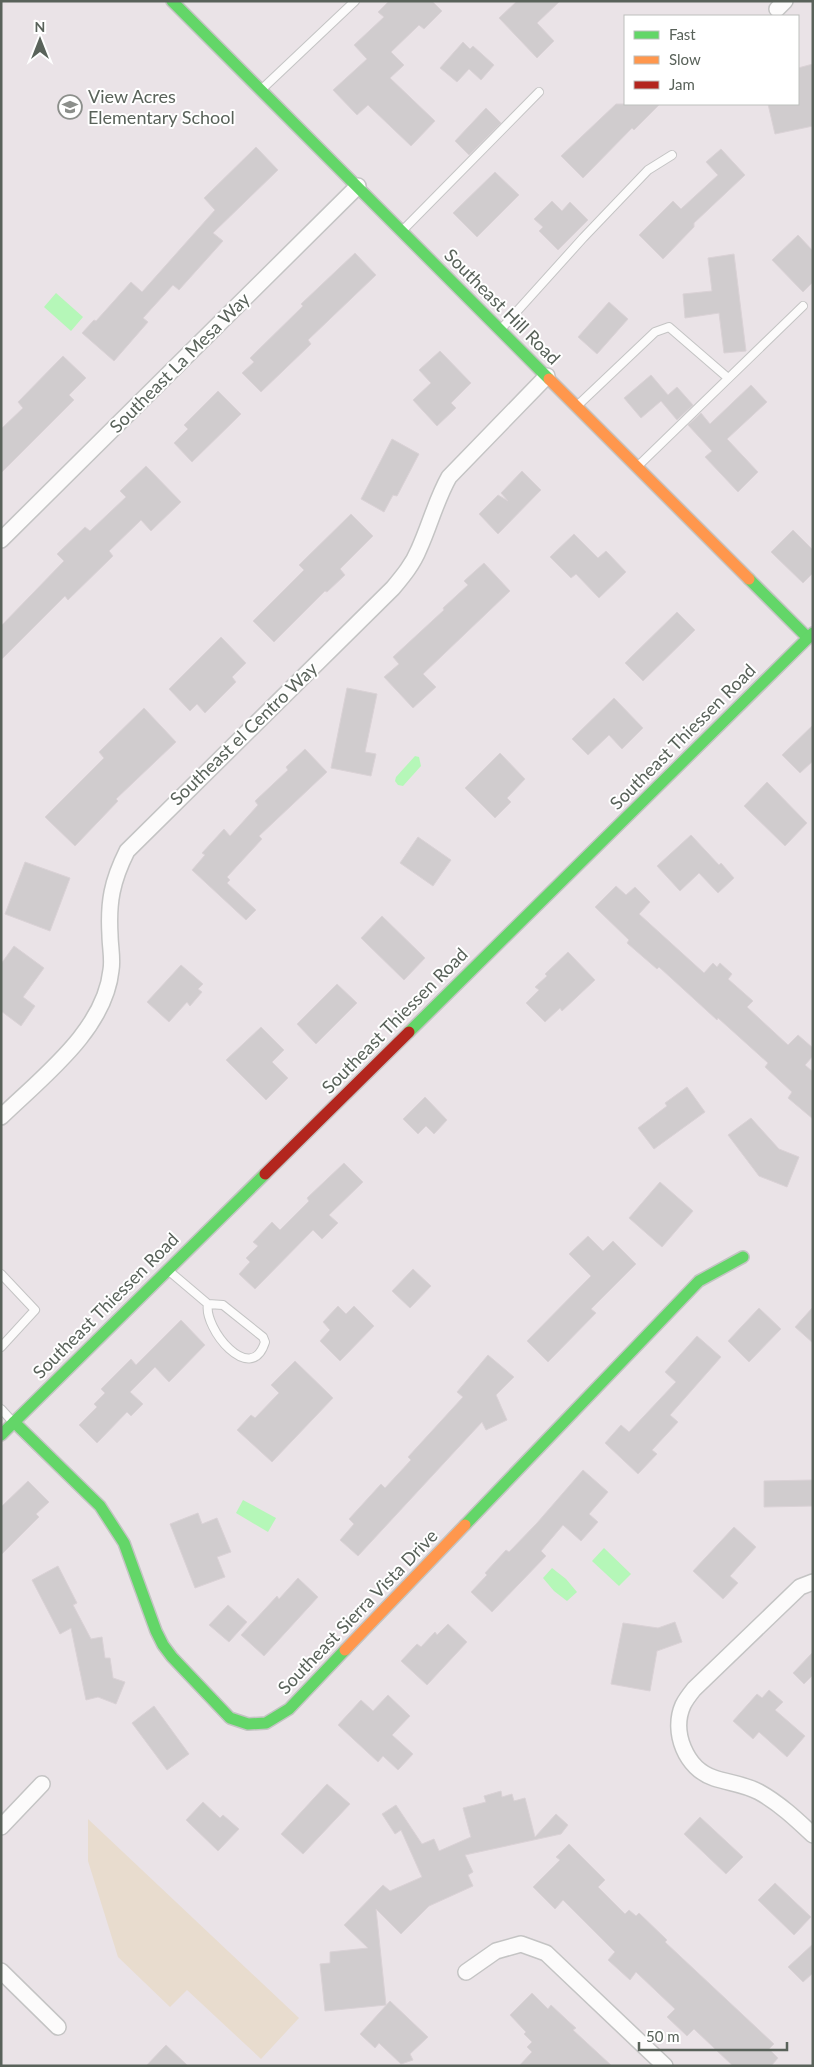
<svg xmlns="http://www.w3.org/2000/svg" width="814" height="2067" font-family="Lato,sans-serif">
  <rect width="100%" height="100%" fill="#eae3e7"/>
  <path fill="#e8dcce" d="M88 1819 299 2018 261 2059 187 1990 170 2007 118 1957 88 1861Z"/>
  <g fill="#b5f7b8">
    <path d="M56 293 83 317 71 331 44 307Z"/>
    <path d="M415 756 419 757 421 766 403 786 398 785 395 781 396 777Z"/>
    <path d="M243 1500 276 1518 268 1532 236 1513Z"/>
    <path d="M604 1548 631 1574 619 1586 592 1561Z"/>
    <path d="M552 1568 566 1579 577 1592 567 1601 554 1591 543 1578Z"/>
  </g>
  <g fill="#d0ccce" stroke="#dad2d6">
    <path d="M389 1H432L442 11 424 29 419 25 391 52 404 65 390 78 435 121 411 146 368 105 357 115 333 90 367 59 354 45 384 17 378 12Z"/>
    <path d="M517 1H560L537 23 554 41 537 58 499 18Z"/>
    <path d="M463 42 470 49 473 46 494 65 481 80 469 69 457 82 440 68Z"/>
    <path d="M813 64V126L775 134 768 104H798V68Z"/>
    <path d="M616 104H660L634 130 632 128 583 178 561 156Z"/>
    <path d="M486 108 501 123 469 155 455 141Z"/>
    <path d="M256 147 278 170 213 233 223 241 179 290 173 285 143 318 148 322 114 361 82 333 94 320 96 321 131 282 142 292 215 210 204 198Z"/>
    <path d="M721 149 745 175 694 223V227L663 259 639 235 673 201 681 209 718 175 706 162Z"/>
    <path d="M495 172 519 195 477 237 453 213Z"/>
    <path d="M552 201 562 211 570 202 588 220 558 250 539 231 543 227 534 219Z"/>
    <path d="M798 235 813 251V282L803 292 772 260Z"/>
    <path d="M355 253 376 275 308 340 311 344 261 392 242 373 254 362 250 358 303 306 301 304Z"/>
    <path d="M734 254 746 351 724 353 719 313 685 318 683 294 712 291 708 258Z"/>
    <path d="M609 302 628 319 597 354 578 337Z"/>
    <path d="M440 351 471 383 451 403 456 408 437 426 413 400 431 383 419 370Z"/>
    <path d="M63 356 86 378 69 395 74 400 1 473V429L23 408 18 402Z"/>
    <path d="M651 375 668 395 677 387 693 405 677 420 661 401 641 418 624 398Z"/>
    <path d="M751 385 767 402 727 439 758 472 738 492 705 457 712 451 688 425 701 413 710 424Z"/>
    <path d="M218 391 241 414 192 462 174 443 188 429 184 425Z"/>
    <path d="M392 439 419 454 397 496 393 495 384 512 361 499Z"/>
    <path d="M146 466 181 502 151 531 141 520 109 551 113 556 68 600 65 596 1 660V626L64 561 57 554 85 527 90 531 126 497 120 491Z"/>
    <path d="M522 471 541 490 498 534 479 514 498 495 508 501 501 493Z"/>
    <path d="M351 514 373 536 340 569 345 575 327 592 325 591 274 642 253 621 304 570 299 565Z"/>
    <path d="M793 530 813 550V573L803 583 771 552Z"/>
    <path d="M574 534 598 558 606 551 626 572 599 598 576 574 571 578 550 557Z"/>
    <path d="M484 563 510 591 423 674 436 687 413 708 384 677 399 664 393 657 444 610 443 608 468 585 464 581Z"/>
    <path d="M677 612 695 630 643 681 625 663Z"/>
    <path d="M221 637 246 663 232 677 236 682 205 713 197 704 190 711 169 689Z"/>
    <path d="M347 688 377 694 365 752 376 754 371 776 331 768Z"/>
    <path d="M614 698 643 728 622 749 609 735 588 755 572 739Z"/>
    <path d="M144 708 176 742 116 799 118 801 75 846 45 817 104 758 99 752Z"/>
    <path d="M813 725V761L800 773 782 755Z"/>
    <path d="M305 749 327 772 259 836 262 839 227 877 230 880 227 883 256 910 246 920 192 870 205 855 202 853 224 829 230 836 258 805 255 801 288 770 286 767Z"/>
    <path d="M500 753 525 779 507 798 511 802 495 818 465 788Z"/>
    <path d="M767 782 807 823 785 846 744 806Z"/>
    <path d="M691 835 719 865 721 863 734 878 718 893 699 873 680 891 657 866Z"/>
    <path d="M418 837 451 860 433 886 400 863Z"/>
    <path d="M25 862 70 878 50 931 5 914Z"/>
    <path d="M616 886 626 895 635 887 650 902 639 914 704 973 713 963 717 967 720 963 732 974 728 979 753 1001 747 1007 788 1045 798 1035 813 1048V1056L805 1065 813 1072V1119L788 1098 792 1092 765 1067 768 1063 718 1018 717 1020 659 967 657 969 627 943 629 940 595 907Z"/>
    <path d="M382 916 425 958 404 980 361 938Z"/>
    <path d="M14 946 44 968 23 997 35 1006 21 1026 1 1011V964Z"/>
    <path d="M568 952 595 980 562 1011 560 1008 545 1022 526 1003 539 990 535 987 547 976 545 974Z"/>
    <path d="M181 965 203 984 198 989 202 992 190 1006 187 1002 169 1022 147 1002Z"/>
    <path d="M337 984 357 1003 316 1044 297 1024Z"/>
    <path d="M261 1027 284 1050 272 1062 288 1078 266 1100 226 1060Z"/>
    <path d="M687 1087 705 1112 654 1149 638 1128 667 1106 665 1103Z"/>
    <path d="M425 1097 447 1120 434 1134 426 1126 418 1134 403 1119Z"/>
    <path d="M751 1118 779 1149 799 1157 787 1187 759 1176 728 1135Z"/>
    <path d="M344 1163 363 1182 329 1215 338 1223 322 1239 313 1230 255 1289 239 1274 250 1262 246 1258 258 1246 253 1242 272 1222 280 1230 309 1201 307 1198Z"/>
    <path d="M660 1182 693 1211 662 1247 629 1218Z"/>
    <path d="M588 1236 603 1251 613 1241 636 1264 591 1309 596 1313 548 1362 527 1341 591 1276 569 1254Z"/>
    <path d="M413 1269 431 1286 410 1308 392 1291Z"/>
    <path d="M338 1306 346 1314 354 1306 374 1326 340 1361 320 1341 330 1330 323 1322Z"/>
    <path d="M813 1307V1343L795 1327Z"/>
    <path d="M759 1308 781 1329 749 1362 728 1341Z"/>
    <path d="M181 1320 205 1345 169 1382 155 1367 130 1392 143 1404 131 1416 127 1412 97 1443 79 1425 97 1407 94 1404 105 1393 101 1389 131 1359 136 1365Z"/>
    <path d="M697 1336 721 1357 670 1415 678 1422 652 1450 657 1454 638 1474 605 1443 621 1425 629 1432 676 1382 665 1372Z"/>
    <path d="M488 1355 514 1377 496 1395 507 1420 486 1430 482 1422 358 1556 340 1540 354 1524 349 1519 381 1484 385 1488 411 1460 408 1457 463 1397 457 1392Z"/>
    <path d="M295 1361 333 1398 272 1462 237 1430 251 1415 255 1418 279 1393 271 1385Z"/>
    <path d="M583 1470 608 1492 589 1514 598 1522 581 1541 563 1525 541 1551 546 1556 492 1612 471 1592 487 1575 485 1573 506 1550 509 1552 537 1523Z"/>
    <path d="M813 1480V1506L764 1507V1481Z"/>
    <path d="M28 1481 49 1502 36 1514 39 1517 1 1555V1507Z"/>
    <path d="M198 1513 202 1524 217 1518 231 1552 217 1557 225 1577 195 1588 170 1524Z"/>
    <path d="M734 1527 756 1547 730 1576 738 1583 723 1599 693 1571Z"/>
    <path d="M58 1566 77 1603 73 1605 91 1639 102 1637 105 1658H110L113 1678 125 1682 116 1704 98 1697 86 1700 71 1628 60 1634 32 1580Z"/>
    <path d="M298 1578 318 1597 264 1656 241 1635 277 1596 279 1599Z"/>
    <path d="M228 1605 247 1622 229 1642 209 1625Z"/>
    <path d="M675 1622 682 1642 657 1651 650 1691 611 1684 623 1623 658 1628Z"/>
    <path d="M448 1624 467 1642 427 1685 401 1661 417 1644 421 1647 435 1632 437 1635Z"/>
    <path d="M813 1652V1675L804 1684 793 1673Z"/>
    <path d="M769 1690 783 1702 775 1710 805 1736 787 1757 759 1732 753 1739 733 1721 757 1694 762 1698Z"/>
    <path d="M388 1695 410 1716 392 1735 413 1754 398 1770 383 1756 378 1762 338 1725 361 1700 373 1711Z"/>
    <path d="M154 1706 189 1754 167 1770 132 1723Z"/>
    <path d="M327 1784 350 1804 303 1854 281 1834Z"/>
    <path d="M501 1791 502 1797 512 1794 514 1801 525 1798 535 1837 556 1814 568 1825 561 1834 465 1855 473 1872 468 1875 473 1886 429 1906 401 1934 376 1909 386 2005 325 2011 320 1964 330 1963V1952L368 1948 344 1925 383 1885 390 1891 422 1877 401 1830 395 1834 382 1814 396 1805 422 1844 434 1839 439 1851 471 1837 463 1808 486 1802 484 1796Z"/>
    <path d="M203 1802 220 1818 223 1815 239 1829 218 1851 186 1820Z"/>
    <path d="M700 1817 743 1857 726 1874 684 1834Z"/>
    <path d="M569 1844 605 1880 598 1887 625 1914 629 1910 636 1916 639 1913 667 1940 665 1942 774 2044 769 2049 778 2058 771 2066H733L694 2029 687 2036 667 2017 675 2009 636 1972 630 1980 608 1960 615 1952 563 1900 555 1909 533 1887 560 1860 556 1857Z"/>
    <path d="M775 1883 811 1917 794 1935 758 1900Z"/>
    <path d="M813 1944V1973L803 1982 788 1967Z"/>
    <path d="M532 1993 548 2009 551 2005 568 2021 576 2028 573 2030 612 2066H519L532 2052 527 2047 532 2042 524 2034 526 2032 510 2015Z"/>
    <path d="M390 2001 428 2037 410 2054 413 2060 401 2064 379 2043 375 2048 360 2034Z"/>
    <path d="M166 2045 188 2066H146Z"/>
  </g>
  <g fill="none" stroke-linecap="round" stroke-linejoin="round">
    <g stroke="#c4c4c4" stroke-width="10">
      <g id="lane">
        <path d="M262 89 355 1"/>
        <path d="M403 230 539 92"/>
        <path d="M502 328 583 238 648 170 672 155"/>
        <path d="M577 406 655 332 669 327 728 378"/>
        <path d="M639 465 803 306"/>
        <path d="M169 1271 208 1304 223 1305 263 1337 265 1342C251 1387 203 1328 208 1304"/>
        <path d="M1 1274 35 1310 1 1347"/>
        <path d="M1 1409 12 1421"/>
      </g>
    </g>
    <g stroke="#c4c4c4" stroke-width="18">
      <g id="street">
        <path d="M777 9 785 1"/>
        <path d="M1 540 358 186"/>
        <path d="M1 1117C42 1077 105 1030 111 970 113 959 110 946 110 935 108 902 112 881 127 851L393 588C403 576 413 564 419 549 430 525 436 500 449 477L547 376"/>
        <path d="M813 1582 800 1587 694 1689C690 1694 686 1699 683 1705 671 1732 686 1769 714 1778 729 1783 744 1784 759 1792 779 1803 796 1819 813 1835"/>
        <path d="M1 1827 42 1784"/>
        <path d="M1 1971 58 2027"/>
        <path d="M466 1972 496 1951 521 1944 546 1953 665 2066"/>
      </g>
    </g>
    <g stroke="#c4c4c3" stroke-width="14">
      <g id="fast">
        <path d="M172 1 549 379"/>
        <path d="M749 579 808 638"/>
        <path d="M409 1032 813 633"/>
        <path d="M14 1422 100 1506 124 1543 156 1631 163 1645 172 1657 230 1718 248 1724 266 1723 289 1709 345 1650"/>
        <path d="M1 1435 265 1174"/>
        <path d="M465 1525 699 1281 743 1257"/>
      </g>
    </g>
    <g stroke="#c4c4c3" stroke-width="14">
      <g id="slow">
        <path d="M549 379 749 579"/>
        <path d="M345 1650 465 1525"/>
      </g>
    </g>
    <g stroke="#c4c4c3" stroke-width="14">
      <path id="jam" d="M265 1174 409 1032"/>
    </g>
    <use href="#lane" stroke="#fcfbfb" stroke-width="8"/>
    <use href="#street" stroke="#fcfbfb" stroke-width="15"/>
    <use href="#fast" stroke="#63d668" stroke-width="11"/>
    <use href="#slow" stroke="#ff974d" stroke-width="11"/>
    <use href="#jam" stroke="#b3261e" stroke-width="11"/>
  </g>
  <defs>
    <g id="school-ring" transform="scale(1.25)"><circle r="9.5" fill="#fff" stroke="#8c8f8b" stroke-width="1.5"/><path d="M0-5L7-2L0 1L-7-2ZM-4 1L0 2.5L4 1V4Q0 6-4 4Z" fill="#8c8f8b"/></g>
  </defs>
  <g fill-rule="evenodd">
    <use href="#school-ring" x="70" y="107"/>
  </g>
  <g text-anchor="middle" stroke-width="4" stroke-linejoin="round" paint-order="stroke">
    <g font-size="18" fill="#59625a" stroke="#fff" text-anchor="start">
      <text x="88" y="103">View Acres<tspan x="88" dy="21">Elementary School</tspan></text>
    </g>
    <g font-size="18" fill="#59625a" stroke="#fff">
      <text transform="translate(502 307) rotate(45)" y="6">Southeast Hill Road</text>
      <text transform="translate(180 363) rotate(-45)" y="6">Southeast La Mesa Way</text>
      <text transform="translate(244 734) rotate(-44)" y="6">Southeast el Centro Way</text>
      <text transform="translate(683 737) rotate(-45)" y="6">Southeast Thiessen Road</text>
      <text transform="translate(395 1021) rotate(-45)" y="6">Southeast Thiessen Road</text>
      <text transform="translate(106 1306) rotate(-45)" y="6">Southeast Thiessen Road</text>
      <text transform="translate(358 1612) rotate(-46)" y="6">Southeast Sierra Vista Drive</text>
    </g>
  </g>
  <rect width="814" height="2067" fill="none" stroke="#59625a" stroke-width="5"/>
  <rect x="624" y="15" width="175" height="90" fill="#ffffff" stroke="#bdc0bd"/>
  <rect x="634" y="31" width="25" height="8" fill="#63d668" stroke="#bdc0bd"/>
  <text x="669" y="40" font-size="15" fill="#59625a">Fast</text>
  <rect x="634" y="56" width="25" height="8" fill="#ff974d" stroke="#bdc0bd"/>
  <text x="669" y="65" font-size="15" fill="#59625a">Slow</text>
  <rect x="634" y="81" width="25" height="8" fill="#b3261e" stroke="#bdc0bd"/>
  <text x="669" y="90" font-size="15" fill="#59625a">Jam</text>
  <g transform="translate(40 40)" stroke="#ffffff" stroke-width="4" paint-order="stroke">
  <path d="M0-4L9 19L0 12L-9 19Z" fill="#59625a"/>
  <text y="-8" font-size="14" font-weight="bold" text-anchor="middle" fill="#59625a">N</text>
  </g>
  <path d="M639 2042v8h148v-8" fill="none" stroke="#59625a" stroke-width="2.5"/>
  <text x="646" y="2042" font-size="15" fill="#59625a" stroke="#ffffff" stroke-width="4" paint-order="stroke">50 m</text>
</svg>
